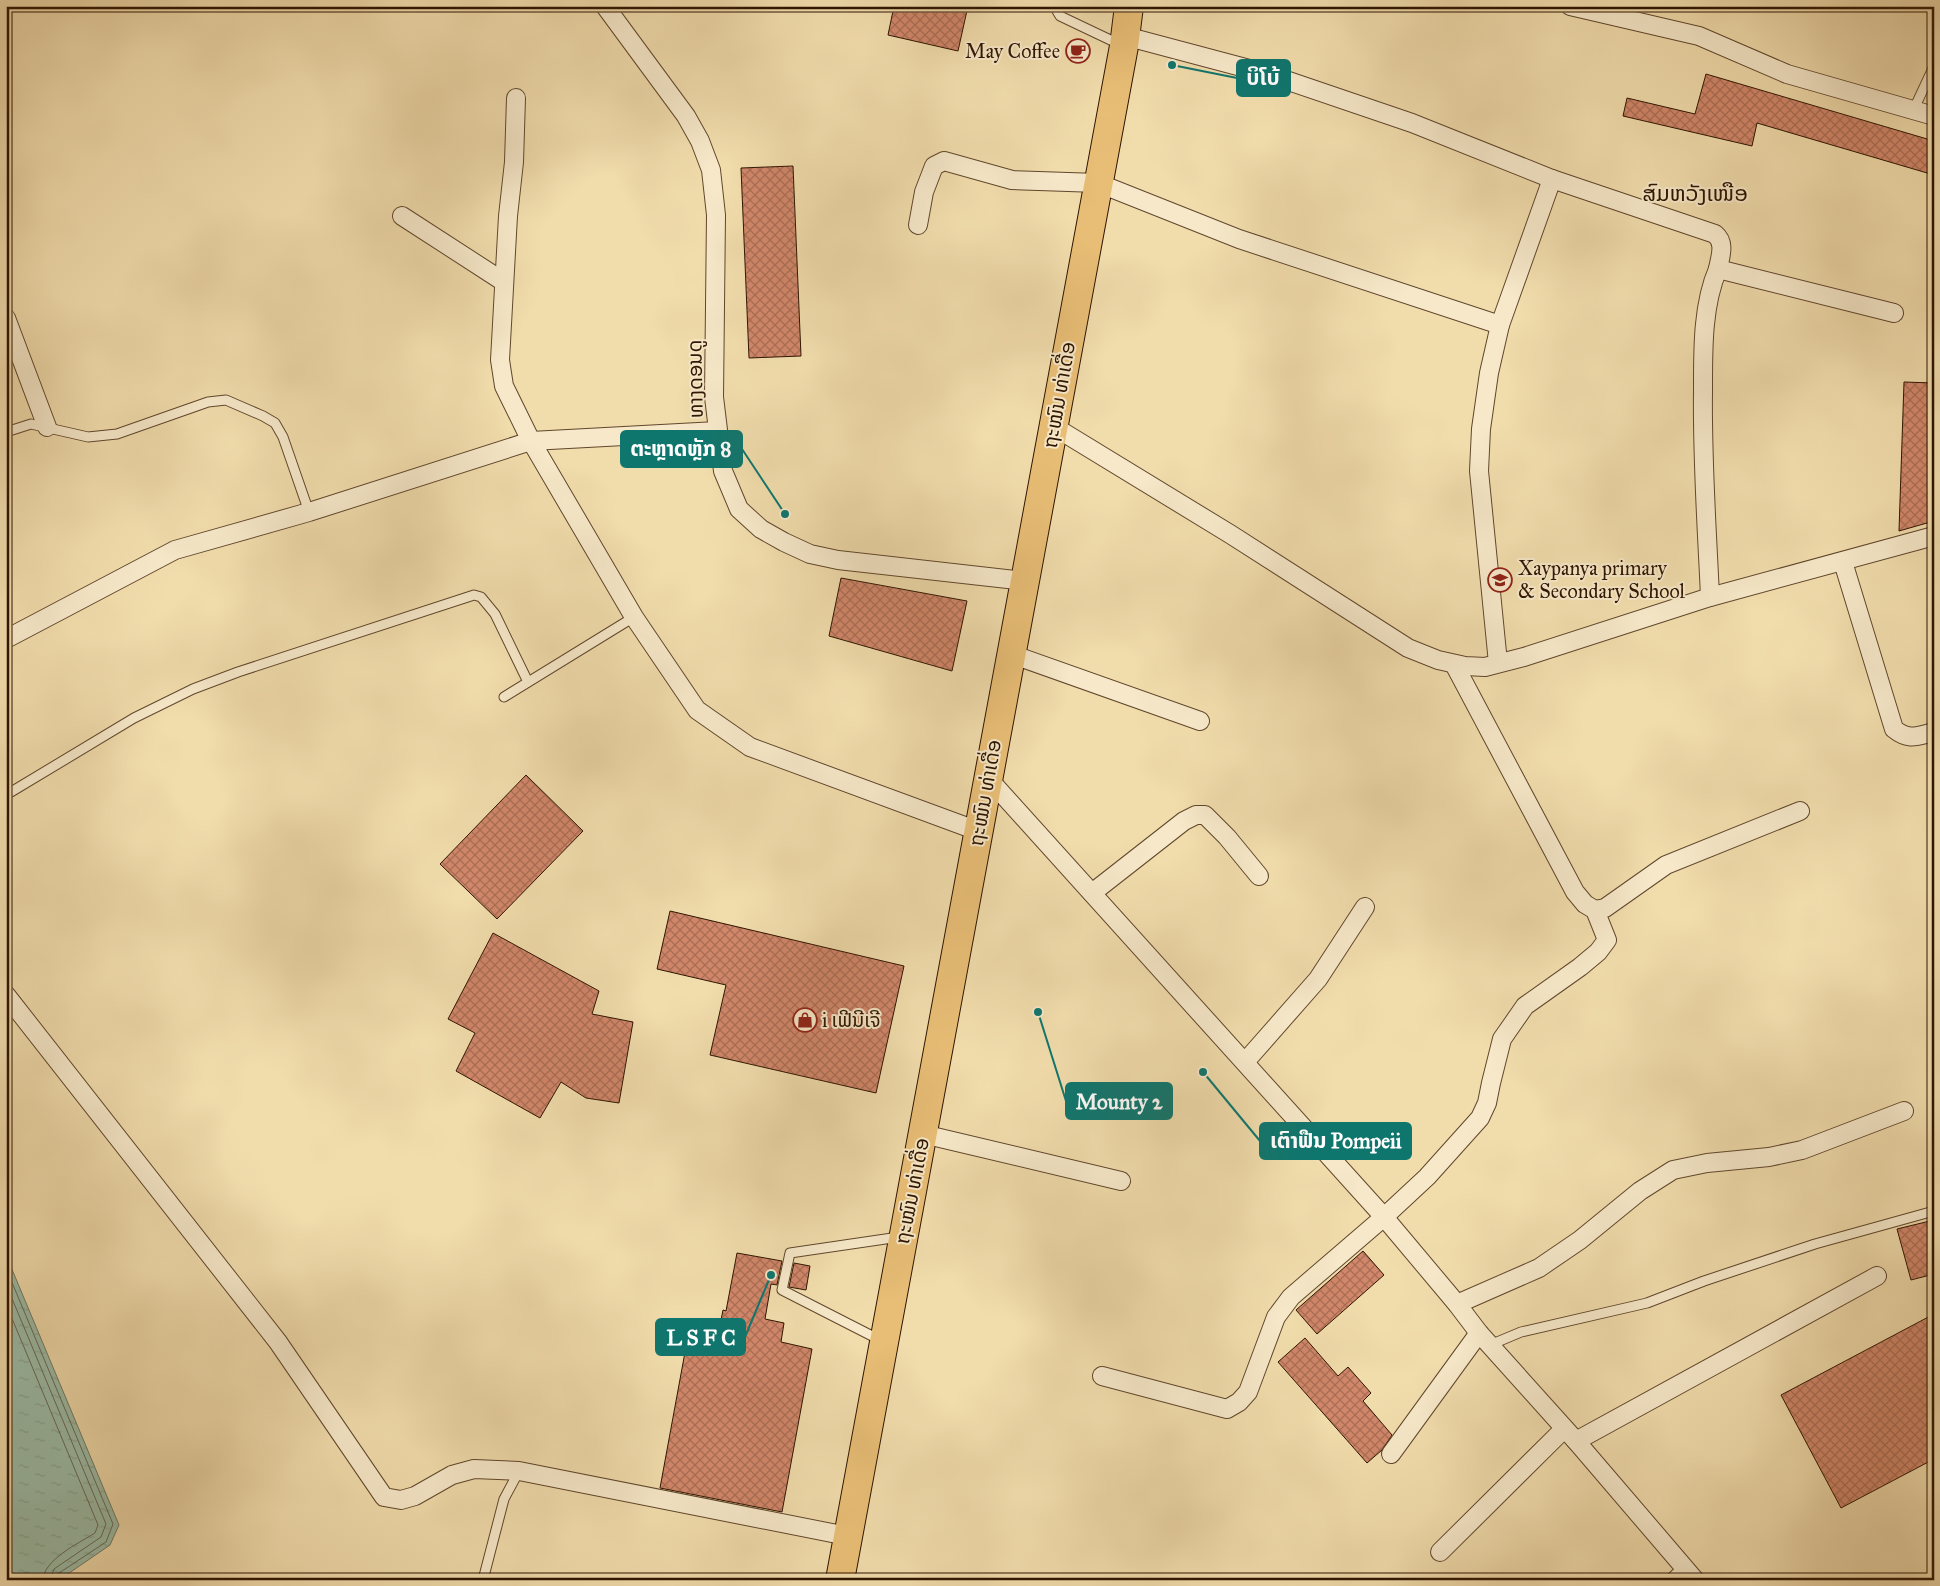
<svg xmlns="http://www.w3.org/2000/svg" width="1940" height="1586" font-family="'IM FELL Great Primer','Noto Sans Lao',serif">
  <defs>
    <pattern id="water-ripples" width="26" height="14" patternUnits="userSpaceOnUse" patternTransform="scale(1.25)"><rect width="26" height="14" fill="#9bbca8"/><path d="M2 4q2-2 4 0t4 0M15 11q2-2 4 0t4 0" fill="none" stroke="#86a18f"/></pattern>
    <pattern id="building-cross-hatch" width="8" height="8" patternUnits="userSpaceOnUse" patternTransform="scale(1.25)"><rect width="8" height="8" fill="#d1876a"/><path d="M0 0l8 8M0 8l8-8" fill="none" stroke="#aa6d55"/></pattern>
  </defs>
  <rect width="100%" height="100%" fill="#f1dcac"/>
  <filter id="stains"><feTurbulence type="fractalNoise" baseFrequency=".004" numOctaves="4"/><feColorMatrix values="0 0 0 0 .2 0 0 0 0 .09 0 0 0 0 .02 0 0 0 .5 -.17"/></filter>
  <radialGradient id="worn" r=".72"><stop offset=".6" stop-color="#630" stop-opacity="0"/><stop offset="1" stop-color="#630" stop-opacity=".3"/></radialGradient>
  <path fill="url(#water-ripples)" stroke="#707965" d="M6 1255 119 1525 110 1545 59 1580H6Z"/>
  <g fill="none" stroke-linecap="round" stroke-linejoin="round">
    <g stroke="#656854" stroke-width="1">
      <path d="M6 1268 113 1524 106 1542 59 1573 57 1580"/>
      <path d="M6 1284 106 1524 101 1537 54 1569 50 1580"/>
      <path d="M6 1304 98 1525 95 1533C79 1543 43 1560 43 1580"/>
    </g>
  </g>
  <g fill="url(#building-cross-hatch)" stroke="#2f1501">
    <path d="M894 6H968L958 51 888 35Z"/>
    <path d="M1706 74 1934 141V175L1757 123 1752 146 1623 116 1627 98 1695 114Z"/>
    <path d="M793 166 801 356 749 358 741 168Z"/>
    <path d="M1904 382 1934 383V521L1899 531Z"/>
    <path d="M841 578 967 601 952 671 829 636Z"/>
    <path d="M526 775 583 831 497 919 440 864Z"/>
    <path d="M670 911 904 966 876 1093 710 1055 726 985 657 969Z"/>
    <path d="M493 933 599 991 592 1014 633 1022 619 1103 586 1098 561 1082 540 1118 456 1071 475 1033 448 1019Z"/>
    <path d="M1934 1220V1274L1911 1280 1897 1229Z"/>
    <path d="M1363 1251 1384 1275 1317 1334 1296 1310Z"/>
    <path d="M737 1253 782 1261 777 1285 771 1284 765 1319 784 1323 781 1342 812 1349 782 1512 660 1488 690 1325 719 1330 723 1310 726 1311Z"/>
    <path d="M794 1263 810 1266 806 1290 789 1287Z"/>
    <path d="M1934 1314V1459L1841 1508 1781 1395Z"/>
    <path d="M1305 1338 1338 1376 1348 1367 1371 1393 1363 1401 1392 1435 1382 1450 1367 1463 1278 1362Z"/>
  </g>
  <g fill="none" stroke-linecap="round" stroke-linejoin="round">
    <g stroke="#60472c" stroke-width="11">
      <g id="service">
        <path d="M1054 6 1060 16 1121 45"/>
        <path d="M1913 111 1934 66"/>
        <path d="M6 432 31 424 88 437 117 434 208 402 226 400 263 416 275 423 283 437 309 512"/>
        <path d="M504 697 634 617"/>
        <path d="M6 795 134 718 193 689 238 672 474 595 481 597 495 614 528 682"/>
        <path d="M882 1341 782 1290 790 1253 899 1237"/>
        <path d="M1490 1345 1521 1332 1647 1303 1704 1281 1815 1244 1934 1211"/>
        <path d="M483 1580 504 1499 519 1471"/>
        <path d="M1669 1580 1683 1567"/>
      </g>
    </g>
    <g stroke="#60472c" stroke-width="20">
      <g id="minor">
        <path d="M605 6 686 116 700 141 711 170 716 215 714 397 723 471 739 509 761 529 784 542 810 554 838 560 1025 581"/>
        <path d="M1570 6 1699 36 1787 74 1934 116"/>
        <path d="M1125 36 1268 74 1412 123 1552 179 1715 234C1726 243 1720 257 1718 269L1894 313"/>
        <path d="M516 98 514 162 508 216 500 360 504 386 531 441 634 617 697 710 750 747 978 831"/>
        <path d="M402 216 504 282"/>
        <path d="M918 225 924 192 934 166 944 161 1012 180 1098 183 1239 239 1500 325"/>
        <path d="M6 318 47 427"/>
        <path d="M1053 426 1230 534 1408 648 1438 660 1465 666 1485 667 1524 657 1710 597 1934 536"/>
        <path d="M1843 562 1894 729C1909 741 1917 736 1934 732"/>
        <path d="M1710 597C1707 529 1702 461 1703 392 1703 353 1702 305 1718 269"/>
        <path d="M6 639 175 550 309 512 531 441 717 431"/>
        <path d="M1011 654 1200 721"/>
        <path d="M1498 663 1479 471 1481 429 1489 373 1500 325 1552 179"/>
        <path d="M987 777 1384 1217 1457 1304 1479 1333 1576 1441 1695 1580"/>
        <path d="M1092 893 1184 821 1196 815H1205L1227 837 1259 876"/>
        <path d="M1595 910 1605 908 1666 865 1800 811"/>
        <path d="M6 995 278 1342 384 1497 401 1500 415 1496 452 1475 474 1469 519 1471 847 1536"/>
        <path d="M1245 1062 1318 979 1365 907"/>
        <path d="M923 1134 1121 1181"/>
        <path d="M1457 1304 1539 1268 1580 1240 1640 1191 1673 1170 1707 1163 1769 1157 1802 1150 1904 1111"/>
        <path d="M1102 1376 1227 1409 1239 1402 1248 1392 1276 1317 1291 1297 1384 1217 1427 1177 1480 1118 1487 1103 1491 1083 1502 1039 1525 1006 1580 967 1598 952 1607 940 1595 910 1585 904 1575 892 1454 664"/>
        <path d="M1576 1441 1877 1276"/>
        <path d="M1391 1454 1479 1333"/>
        <path d="M1440 1552 1564 1429"/>
      </g>
    </g>
    <g stroke="#2f1501" stroke-width="30">
      <path id="primary" d="M840 1580 1124 46 1129 6"/>
    </g>
    <use href="#service" stroke="#f6e8c9" stroke-width="9"/>
    <use href="#minor" stroke="#f6e8c9" stroke-width="18"/>
    <use href="#primary" stroke="#e8be76" stroke-width="28"/>
  </g>
  <defs>
    <g id="cafe-ring" transform="scale(1.25)"><circle r="9.5" fill="#f6e8c9" stroke="#8f2418" stroke-width="1.5"/><path d="M-5.5-4.5H6V0H3Q3 3.5 0 3.5H-2.5Q-5.5 3.5-5.5 0ZM3-3.2v2h1.7v-2ZM-6 4.5H4V6H-6Z" fill="#8f2418"/></g>
    <g id="school-ring" transform="scale(1.25)"><circle r="9.5" fill="#f6e8c9" stroke="#8f2418" stroke-width="1.5"/><path d="M0-5L7-2L0 1L-7-2ZM-4 1L0 2.5L4 1V4Q0 6-4 4Z" fill="#8f2418"/></g>
    <g id="shop-ring" transform="scale(1.25)"><circle r="9.5" fill="#f6e8c9" stroke="#8f2418" stroke-width="1.5"/><path d="M-5-2.5h2.3a2.7 3.5 0 0 1 5.4 0H5L5.5 6h-11ZM-1.5-2.5h3a1.5 2.3 0 0 0-3 0Z" fill="#8f2418"/></g>
  </defs>
  <g fill-rule="evenodd">
    <use href="#cafe-ring" x="1078" y="51"/>
    <use href="#school-ring" x="1500" y="580"/>
    <use href="#shop-ring" x="805" y="1020"/>
  </g>
  <g text-anchor="middle" stroke-width="4" stroke-linejoin="round" paint-order="stroke">
    <g font-size="20" fill="#2f1501" stroke="#f6e8c9" text-anchor="start">
      <text x="1060" y="58" text-anchor="end">May Coffee</text>
      <text x="1518" y="575">Xaypanya primary<tspan x="1518" dy="23">&amp; Secondary School</tspan></text>
      <text x="822" y="1027">i ເຟີນີເຈີ</text>
    </g>
    <g font-size="20" fill="#2f1501" stroke="#f6e8c9">
      <text transform="translate(695 379) rotate(-91)" y="7">ທາງດອນດູ</text>
      <text transform="translate(1059 395) rotate(-80)" y="7">ຖະໝົນ ທ່າເດື່ອ</text>
      <text transform="translate(985 793) rotate(-80)" y="7">ຖະໝົນ ທ່າເດື່ອ</text>
      <text transform="translate(912 1191) rotate(-79)" y="7">ຖະໝົນ ທ່າເດື່ອ</text>
    </g>
    <g font-size="22" fill="#2f1501" stroke="#f6e8c9">
      <text x="1695" y="201">ສົມຫວັງເໜືອ</text>
    </g>
  </g>
  <path fill="none" stroke="#0f766e" stroke-width="2" d="M1172 65L1237 78M785 514L742 449M1038 1012L1066 1101M1203 1072L1260 1141M771 1275L745 1337"/>
  <g fill="#0f766e" stroke="#f6e8c9" stroke-width="2">
    <circle cx="1172" cy="65" r="5"/>
    <circle cx="785" cy="514" r="5"/>
    <circle cx="1038" cy="1012" r="5"/>
    <circle cx="1203" cy="1072" r="5"/>
    <circle cx="771" cy="1275" r="5"/>
  </g>
  <g fill="#0f766e" stroke="#0f766e" stroke-width="2">
    <rect x="1237" y="60" width="53" height="36" rx="5"/>
    <rect x="621" y="431" width="121" height="36" rx="5"/>
    <rect x="1066" y="1083" width="106" height="36" rx="5"/>
    <rect x="1260" y="1123" width="151" height="36" rx="5"/>
    <rect x="656" y="1319" width="89" height="36" rx="5"/>
  </g>
  <g font-size="21" text-anchor="middle" font-weight="bold" fill="#fff">
    <text x="1263" y="85">ບິໂບ້</text>
    <text x="681" y="456">ຕະຫຼາດຫຼັກ 8</text>
    <text x="1119" y="1109">Mounty 2</text>
    <text x="1336" y="1148">ເຕົາຟືນ Pompeii</text>
    <text x="701" y="1345">L S F C</text>
  </g>
  <rect width="1940" height="1586" fill="none" stroke="#f1dcac" stroke-width="25"/>
  <rect x="8" y="8" width="1925" height="1571" fill="none" stroke="#2f1501" stroke-width="2.5"/>
  <rect x="12" y="12" width="1915" height="1561" fill="none" stroke="#2f1501"/>
  <rect width="100%" height="100%" filter="url(#stains)"/>
  <rect width="100%" height="100%" fill="url(#worn)"/>
</svg>
